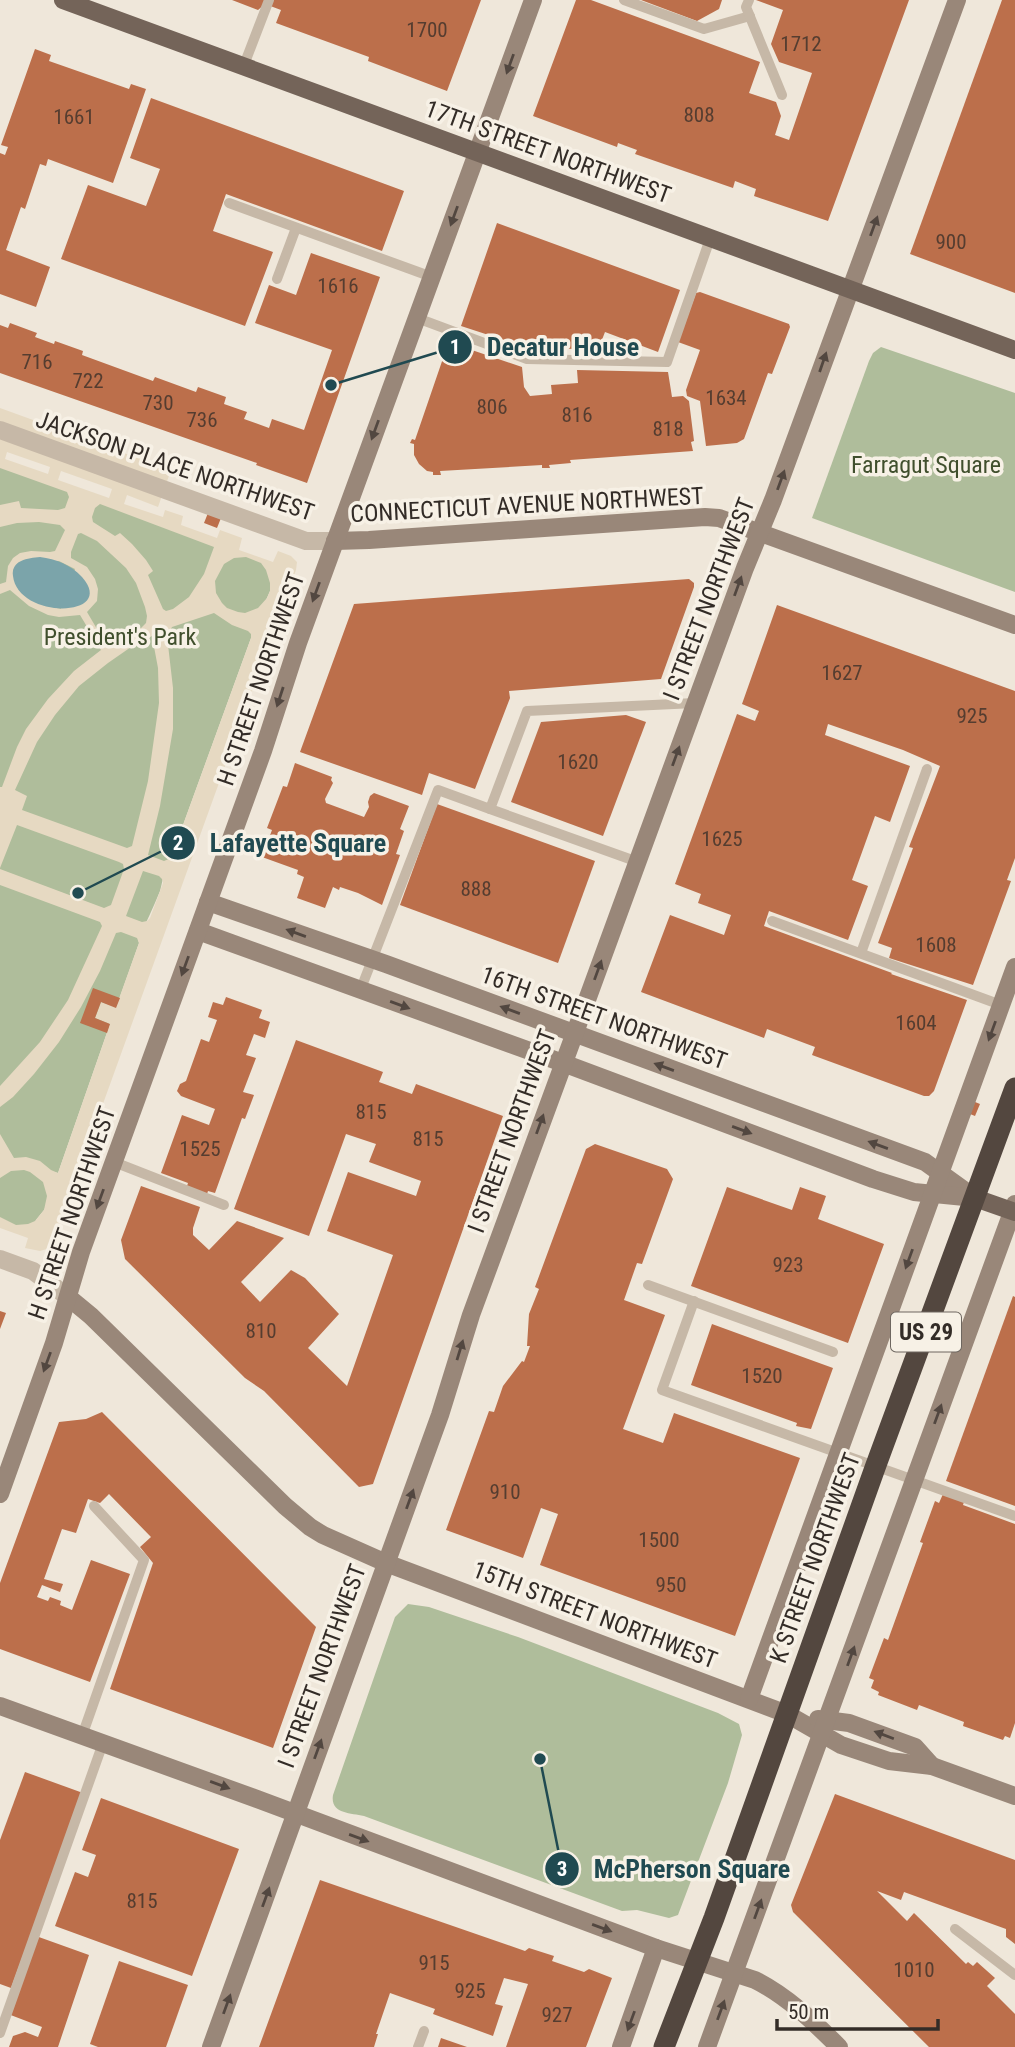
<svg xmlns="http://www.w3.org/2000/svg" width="1015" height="2047" font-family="'Roboto Condensed',sans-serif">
  <rect width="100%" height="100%" fill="#efe7da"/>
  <g fill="#afbd9b">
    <path d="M881 347 1015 393V592L812 518 869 361 873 353Z"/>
    <path d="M0 466 274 565 270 578V591L251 634V638L171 858C164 868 163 880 160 891 153 908 146 923 138 939L139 943 116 1008 108 1023 110 1024 58 1173 54 1172 47 1191V1204L44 1210 36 1220 32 1231 0 1220Z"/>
    <path d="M408 1604 429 1607 518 1637 718 1713 739 1724 742 1735 728 1783 678 1915 669 1918 637 1910 622 1911 364 1816C350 1813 330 1814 333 1795L395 1617Z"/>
  </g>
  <path fill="#e6d9c2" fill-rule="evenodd" d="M0 408 171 470 158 507 127 495 124 504 163 517 165 510 183 516 181 525 217 538 220 530 242 538 239 550 273 562 278 551 291 556 297 562 296 570 53 1242 47 1249 40 1251 25 1248 28 1238 0 1228V1217L16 1225 28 1224 35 1221 44 1210 47 1196 43 1182 30 1172 24 1170 11 1171 0 1178V1134L14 1158 26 1157 40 1161 51 1170 58 1173 110 1024 95 1018 101 1002 116 1007 139 943 137 938 121 932 116 933 100 971 81 1007 59 1042 34 1074 13 1097 0 1107V1086L40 1042 68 1000 102 926 100 922 0 885V869L104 908 111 905 124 869 123 864 119 862 17 825 0 868V787H2L17 747 26 729 48 699 74 671 101 650 80 615 59 617 48 615 29 606 10 590 0 594V584L6 582 8 566 13 558 20 553 31 551 50 552 55 551 65 530 60 525 39 522 17 523 0 527V505L19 501 21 508 58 510 65 508 69 497 67 492 0 468ZM7 452 50 467 48 474 5 459ZM61 471 112 489 109 498 58 480ZM100 504 214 547 204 574 189 597 173 609 166 611 163 609 148 575 153 571 146 560 132 544 120 533 115 536 93 522 92 517 95 508ZM81 533 97 541 126 568 136 583 145 607 147 616 146 623 141 628 107 646 87 612 97 601 98 589 95 579 87 567 71 558V552L78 534ZM246 557 261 563 266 570 270 583V591L267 598 258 608 245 613 238 612 227 608 222 603 216 593 215 581 224 564 234 558ZM59 561 75 569 61 609 43 605 32 600 19 590 15 582 13 570 19 562ZM214 613 232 625 248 631 251 634V638L171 858 164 861 148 855 160 806 173 729V688L167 636 172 627ZM152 636 158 668 159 703 148 781 132 846 127 848 22 810 27 796 15 790 37 742 55 715 79 686 108 663 131 647ZM143 871 159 876 162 879 163 883 150 918 147 921 142 922 126 916Z"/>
  <path fill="#7ba4aa" d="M40 557C56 559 71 565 82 577 118 618 18 620 13 576 11 560 28 558 40 557Z"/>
  <g fill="#bc6f4b">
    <path d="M232 0H481L447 91 368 61 369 57 276 23 281 10 265 4 258 10Z"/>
    <path d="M576 0H591L760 62 749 93 776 102 781 116 775 135 789 140 812 73 779 62 771 44 783 10 756 0H909L828 221 754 196 756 189 735 181 733 188 635 154 637 150 618 143 617 147 533 116Z"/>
    <path d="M641 0H722L719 9 697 21Z"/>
    <path d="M1002 0H1015V293L910 254Z"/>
    <path d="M35 49 51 55 49 61 129 89 131 84 146 89 113 183 48 159 46 166 40 164 25 209 21 207 6 250 50 267 36 307 0 294V153L5 155 8 147 1 145Z"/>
    <path d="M151 98 404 191 382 251 226 194 213 231 273 252 245 326 61 259 88 185 146 206 160 169 130 158Z"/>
    <path d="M497 223 680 290 658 352 605 332 598 350 525 347 461 326Z"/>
    <path d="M311 253 380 277 307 483 256 465 257 463 0 373V325L8 328 10 323 37 333 35 337 54 344 55 341 83 351 82 355 153 381 155 377 196 392 198 387 226 397 224 404 247 412 244 419 269 428 272 419 304 430 332 350 255 323 269 285 296 295Z"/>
    <path d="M700 292 789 324 790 327 772 374 768 373 744 439 737 443 706 446 700 401 687 396 686 390 700 350 678 342 696 293Z"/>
    <path d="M450 338 464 343 463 347 522 367 524 387 530 396 552 394 551 385 578 383 577 370 668 372 672 397 683 396 689 401 694 441 691 442 693 451 570 460 571 463 549 465 550 468H542V465L440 471 441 475H433V472L427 471 419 464 414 455V444L410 443 412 439 415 440Z"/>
    <path d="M208 513 221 518 217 528 204 523Z"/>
    <path d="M689 579 694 583V587L661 679 509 691 510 698 475 789 429 773 422 795 300 752 354 604Z"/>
    <path d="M777 605 1015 691V858L1007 880 1011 881 973 985 889 958 892 948 878 943 913 848 909 847 940 766 903 750 828 724 825 735 910 766 890 822 875 816 852 880 868 886 848 940 769 911 764 926 892 973 891 974 967 1000 934 1091 929 1096H924L812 1055 815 1047 767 1029 764 1038 641 992 670 915 724 935 731 915 698 903 701 894 675 884 737 714 755 721 759 711 742 704Z"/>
    <path d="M626 715 646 722 603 836 511 802 541 722Z"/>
    <path d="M295 763 332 777 331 780 333 783 325 799 326 803 364 817 369 807 368 802 370 796 374 793 409 806 400 829 404 831 396 854 400 855 382 905 358 893 340 887 339 890 333 887 325 908 297 898 304 877 297 874 298 870 262 857 272 830 267 828 283 786 287 787Z"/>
    <path d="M437 804 595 861 558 963 400 905Z"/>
    <path d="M93 988 120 998 116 1008 101 1002 95 1018 110 1024 107 1033 80 1023Z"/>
    <path d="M226 997 262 1010 259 1018 270 1022 265 1038 254 1034 246 1055 256 1058 243 1092 254 1095 245 1119 242 1118 215 1193 208 1191 207 1194 187 1186 188 1183 161 1173 182 1115 209 1125 215 1109 181 1096 177 1091 180 1084 186 1081 201 1039 209 1042 217 1020 208 1017 213 1002 223 1005Z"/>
    <path d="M296 1040 383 1072 379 1082 412 1094 416 1084 503 1116 373 1484 359 1487 264 1391 245 1378 125 1259 121 1240 141 1186 200 1207 193 1228V1235L209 1250 237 1221 284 1238 241 1282 260 1302 291 1270 305 1278 339 1314 308 1348 347 1386 393 1255 327 1231 348 1172 416 1196 421 1181 369 1162 376 1144 346 1134 309 1236 234 1209Z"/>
    <path d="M975 1102 980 1104 975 1116 970 1114Z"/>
    <path d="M595 1144 667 1169 673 1179 642 1264 637 1263 624 1300 665 1315 623 1429 663 1443 674 1413 800 1458 735 1636 540 1565 558 1514 541 1508 523 1558 446 1530 489 1411 494 1412 503 1386 522 1361 524 1362 530 1346H527L529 1314 539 1289 535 1287 586 1149Z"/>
    <path d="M727 1187 792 1210 800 1187 826 1196 818 1219 884 1244 848 1343 691 1286Z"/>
    <path d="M1013 1296 1015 1297V1506L946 1481Z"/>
    <path d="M0 1311 6 1313 0 1329Z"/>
    <path d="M712 1324 833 1368 811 1429 796 1426 797 1423 691 1385Z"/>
    <path d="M102 1412 316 1627 273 1748 110 1689 153 1563 140 1547 151 1537 109 1494 100 1503 88 1499 76 1533 62 1529 44 1579 63 1584 60 1592 42 1585 37 1597 48 1601 50 1597 61 1601 60 1605 72 1610 91 1560 130 1574 90 1682 0 1649V1583L59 1422 86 1419Z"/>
    <path d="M943 1494 964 1502 963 1505 1015 1524V1723L1010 1738 1005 1736 1003 1740 963 1726 964 1722 919 1705 917 1710 878 1695 879 1692 871 1688 874 1680 869 1678 884 1638 888 1640 923 1543 920 1542 935 1501 939 1503Z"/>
    <path d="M25 1772 83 1793 11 1988 0 1984V1840Z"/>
    <path d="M835 1794 1015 1860V1944L1006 1937V1929L904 1892 901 1900 877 1891 907 1921 914 1913 966 1964 968 1962 973 1966 977 1962 995 1978 987 1986 1015 2014V2047H929L793 1912 791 1905Z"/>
    <path d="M101 1798 239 1849 192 1976 55 1926 75 1872 88 1877 96 1855 82 1850Z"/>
    <path d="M320 1880 525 1951 529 1948 554 1956 552 1961 584 1972 589 1969 612 1978 586 2047H506L528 1984 504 1978 495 2004 503 2006 493 2036 433 2014 435 2009 390 1993 376 2034H378L374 2047H259Z"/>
    <path d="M36 1936 89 1955 58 2047H9L13 2036 25 2032 38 2037 42 2027 8 2014Z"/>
    <path d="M119 1961 188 1985 166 2047H98L90 2044Z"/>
    <path d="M441 2038 467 2047H438Z"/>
  </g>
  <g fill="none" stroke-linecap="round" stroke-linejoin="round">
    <g stroke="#c6b8a7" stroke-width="10">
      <path d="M624 0 704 29 750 16"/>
      <path d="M749 0 746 7 782 95"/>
      <path d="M244 65 269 0"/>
      <path d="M229 203 432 277"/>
      <path d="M277 279 296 228"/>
      <path d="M417 318 527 359 667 362 710 239"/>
      <path d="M638 862 490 809 527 711 695 703"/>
      <path d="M772 921 1001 1005"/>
      <path d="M861 953 927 769"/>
      <path d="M360 991 438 790 490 809"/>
      <path d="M114 1162 224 1205"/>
      <path d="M648 1285 833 1352"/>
      <path d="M694 1301 662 1390 1015 1516"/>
      <path d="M82 1736 144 1560 94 1506"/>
      <path d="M955 1929 1015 1975"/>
      <path d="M0 2033 103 1743"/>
      <path d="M418 2047 424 2031"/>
    </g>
    <g stroke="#c6b8a7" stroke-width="18">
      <path d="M0 430 306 541H335"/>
      <path d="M0 1259 33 1271 68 1297"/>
    </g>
    <g stroke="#998779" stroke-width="18">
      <path d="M335 541 369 540 705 517 719 518 1015 625"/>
      <path d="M208 902 386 964 925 1162 975 1198"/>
      <path d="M198 931 563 1063 873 1179 914 1192 975 1198"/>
      <path d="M68 1297 91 1316 285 1506 310 1527 323 1535 386 1563 787 1714 841 1745 889 1761 932 1766 1015 1796"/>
      <path d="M0 1494 54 1343 81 1252 263 751 298 643 533 0"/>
      <path d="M749 1699 1015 967"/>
      <path d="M0 1706 257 1799 656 1948 755 1980C787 1996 814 2022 839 2047"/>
      <path d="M818 1719 849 1723 915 1747 932 1766"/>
      <path d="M211 2047 440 1415 471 1315 580 1019 745 568 773 500 957 0"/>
      <path d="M621 2047 656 1948"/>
      <path d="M707 2047 1015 1204"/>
    </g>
    <g stroke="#746459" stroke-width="18">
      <path d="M63 0 1015 350"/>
      <path d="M975 1198 1015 1212"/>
    </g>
    <path stroke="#53473f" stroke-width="21" d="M664 2047 714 1918 876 1465 1015 1088"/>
  </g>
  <defs><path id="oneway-solid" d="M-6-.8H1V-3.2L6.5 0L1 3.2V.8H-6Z" transform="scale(1.75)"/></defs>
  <g fill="#524740">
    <use href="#oneway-solid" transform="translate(510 64) rotate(110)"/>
    <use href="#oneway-solid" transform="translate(454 216) rotate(110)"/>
    <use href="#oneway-solid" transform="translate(874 226) rotate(-70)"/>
    <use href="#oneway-solid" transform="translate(823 362) rotate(-71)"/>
    <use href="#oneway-solid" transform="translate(375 430) rotate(110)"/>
    <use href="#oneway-solid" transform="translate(781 480) rotate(-70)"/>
    <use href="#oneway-solid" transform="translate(738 586) rotate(-70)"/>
    <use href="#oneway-solid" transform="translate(316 592) rotate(110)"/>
    <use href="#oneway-solid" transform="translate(280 697) rotate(108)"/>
    <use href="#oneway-solid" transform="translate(676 756) rotate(-70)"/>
    <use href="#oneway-solid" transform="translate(296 933) rotate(-160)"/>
    <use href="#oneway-solid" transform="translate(185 966) rotate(110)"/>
    <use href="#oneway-solid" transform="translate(598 970) rotate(-70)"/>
    <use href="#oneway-solid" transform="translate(400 1005) rotate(20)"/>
    <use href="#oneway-solid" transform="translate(510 1010) rotate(-160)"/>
    <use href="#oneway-solid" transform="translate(992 1031) rotate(110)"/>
    <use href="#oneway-solid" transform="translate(664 1067) rotate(-160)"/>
    <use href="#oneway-solid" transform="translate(540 1124) rotate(-70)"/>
    <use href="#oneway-solid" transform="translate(742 1130) rotate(20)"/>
    <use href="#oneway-solid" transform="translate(878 1145) rotate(-160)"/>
    <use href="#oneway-solid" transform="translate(100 1199) rotate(110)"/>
    <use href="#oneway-solid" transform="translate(909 1259) rotate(110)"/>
    <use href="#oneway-solid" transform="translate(460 1350) rotate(-73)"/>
    <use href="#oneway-solid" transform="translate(47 1362) rotate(110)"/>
    <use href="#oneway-solid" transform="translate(938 1414) rotate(-70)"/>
    <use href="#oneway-solid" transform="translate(410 1499) rotate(-70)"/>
    <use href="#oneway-solid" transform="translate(851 1656) rotate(-70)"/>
    <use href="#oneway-solid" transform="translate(884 1735) rotate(-159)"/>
    <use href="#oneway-solid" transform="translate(318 1749) rotate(-70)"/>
    <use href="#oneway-solid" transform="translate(220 1785) rotate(20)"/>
    <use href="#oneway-solid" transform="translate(359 1838) rotate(20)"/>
    <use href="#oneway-solid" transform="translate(266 1897) rotate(-70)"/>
    <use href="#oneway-solid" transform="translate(758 1909) rotate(-70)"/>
    <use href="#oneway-solid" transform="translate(602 1928) rotate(20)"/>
    <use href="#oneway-solid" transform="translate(227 2004) rotate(-70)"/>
    <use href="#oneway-solid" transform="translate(721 2010) rotate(-70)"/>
    <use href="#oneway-solid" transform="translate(631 2021) rotate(110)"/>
  </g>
  <g text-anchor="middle" stroke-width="7" stroke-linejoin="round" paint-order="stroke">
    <g font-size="21" fill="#553d30">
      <text x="427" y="37">1700</text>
      <text x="801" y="51">1712</text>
      <text x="699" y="122">808</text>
      <text x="74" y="124">1661</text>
      <text x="951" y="249">900</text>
      <text x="338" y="293">1616</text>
      <text x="37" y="369">716</text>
      <text x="88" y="388">722</text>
      <text x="726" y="405">1634</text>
      <text x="158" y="410">730</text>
      <text x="492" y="414">806</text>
      <text x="577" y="422">816</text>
      <text x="202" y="427">736</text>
      <text x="668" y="436">818</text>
      <text x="842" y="680">1627</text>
      <text x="972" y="723">925</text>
      <text x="578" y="769">1620</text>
      <text x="722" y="846">1625</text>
      <text x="476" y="896">888</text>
      <text x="936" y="952">1608</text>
      <text x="916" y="1030">1604</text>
      <text x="371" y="1119">815</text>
      <text x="428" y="1146">815</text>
      <text x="200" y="1156">1525</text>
      <text x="788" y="1272">923</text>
      <text x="261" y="1338">810</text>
      <text x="762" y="1383">1520</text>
      <text x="505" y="1499">910</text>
      <text x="659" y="1547">1500</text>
      <text x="671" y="1592">950</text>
      <text x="142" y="1908">815</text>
      <text x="434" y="1970">915</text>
      <text x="914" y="1977">1010</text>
      <text x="470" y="1998">925</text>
      <text x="557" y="2022">927</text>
    </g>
    <rect fill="#f7f1e6" stroke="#6e6760" stroke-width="2" x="891" y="1312.5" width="70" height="39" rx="5"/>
    <g font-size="23" font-weight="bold" fill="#332c27">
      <text x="926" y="1340">US 29</text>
    </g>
    <g font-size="24" fill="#332c27" stroke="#f7f1e6">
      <text transform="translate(548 152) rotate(20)" y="8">17TH STREET NORTHWEST</text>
      <text transform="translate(175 466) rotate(19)" y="8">JACKSON PLACE NORTHWEST</text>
      <text transform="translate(527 505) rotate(-3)" y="8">CONNECTICUT AVENUE NORTHWEST</text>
      <text transform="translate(709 599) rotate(-69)" y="8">I STREET NORTHWEST</text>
      <text transform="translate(261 679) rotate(-71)" y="8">H STREET NORTHWEST</text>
      <text transform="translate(604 1018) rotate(20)" y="8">16TH STREET NORTHWEST</text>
      <text transform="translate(512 1131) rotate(-70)" y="8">I STREET NORTHWEST</text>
      <text transform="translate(72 1213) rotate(-71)" y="8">H STREET NORTHWEST</text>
      <text transform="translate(815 1558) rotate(-70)" y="8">K STREET NORTHWEST</text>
      <text transform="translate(595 1615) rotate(21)" y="8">15TH STREET NORTHWEST</text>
      <text transform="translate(322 1666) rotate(-70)" y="8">I STREET NORTHWEST</text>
    </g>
    <g font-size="24" fill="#404f2d" stroke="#f7f1e6">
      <text x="926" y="473">Farragut Square</text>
      <text x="120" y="645">President's Park</text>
    </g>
  </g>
  <path fill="none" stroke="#204a51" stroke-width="2.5" d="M331 385L455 347M78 893L178 843M540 1759L562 1869"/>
  <g fill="#204a51" stroke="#f7f1e6" stroke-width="2.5">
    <circle cx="331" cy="385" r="7"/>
    <circle cx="78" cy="893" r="7"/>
    <circle cx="540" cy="1759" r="7"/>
    <circle cx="455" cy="347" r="18"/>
    <circle cx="178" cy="843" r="18"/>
    <circle cx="562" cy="1869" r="18"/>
  </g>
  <g font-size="21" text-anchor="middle" font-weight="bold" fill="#fff">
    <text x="455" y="354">1</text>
    <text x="178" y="850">2</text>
    <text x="562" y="1876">3</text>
  </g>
  <g font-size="26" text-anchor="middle" font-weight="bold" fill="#204a51" stroke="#f7f1e6" stroke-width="7" stroke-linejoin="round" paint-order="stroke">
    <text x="563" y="356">Decatur House</text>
    <text x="298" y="852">Lafayette Square</text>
    <text x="692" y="1878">McPherson Square</text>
  </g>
  <path d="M777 2019v10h161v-10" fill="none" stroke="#332c27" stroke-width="3.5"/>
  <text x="788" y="2019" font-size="21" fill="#332c27" stroke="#f7f1e6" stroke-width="5" paint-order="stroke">50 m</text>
</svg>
